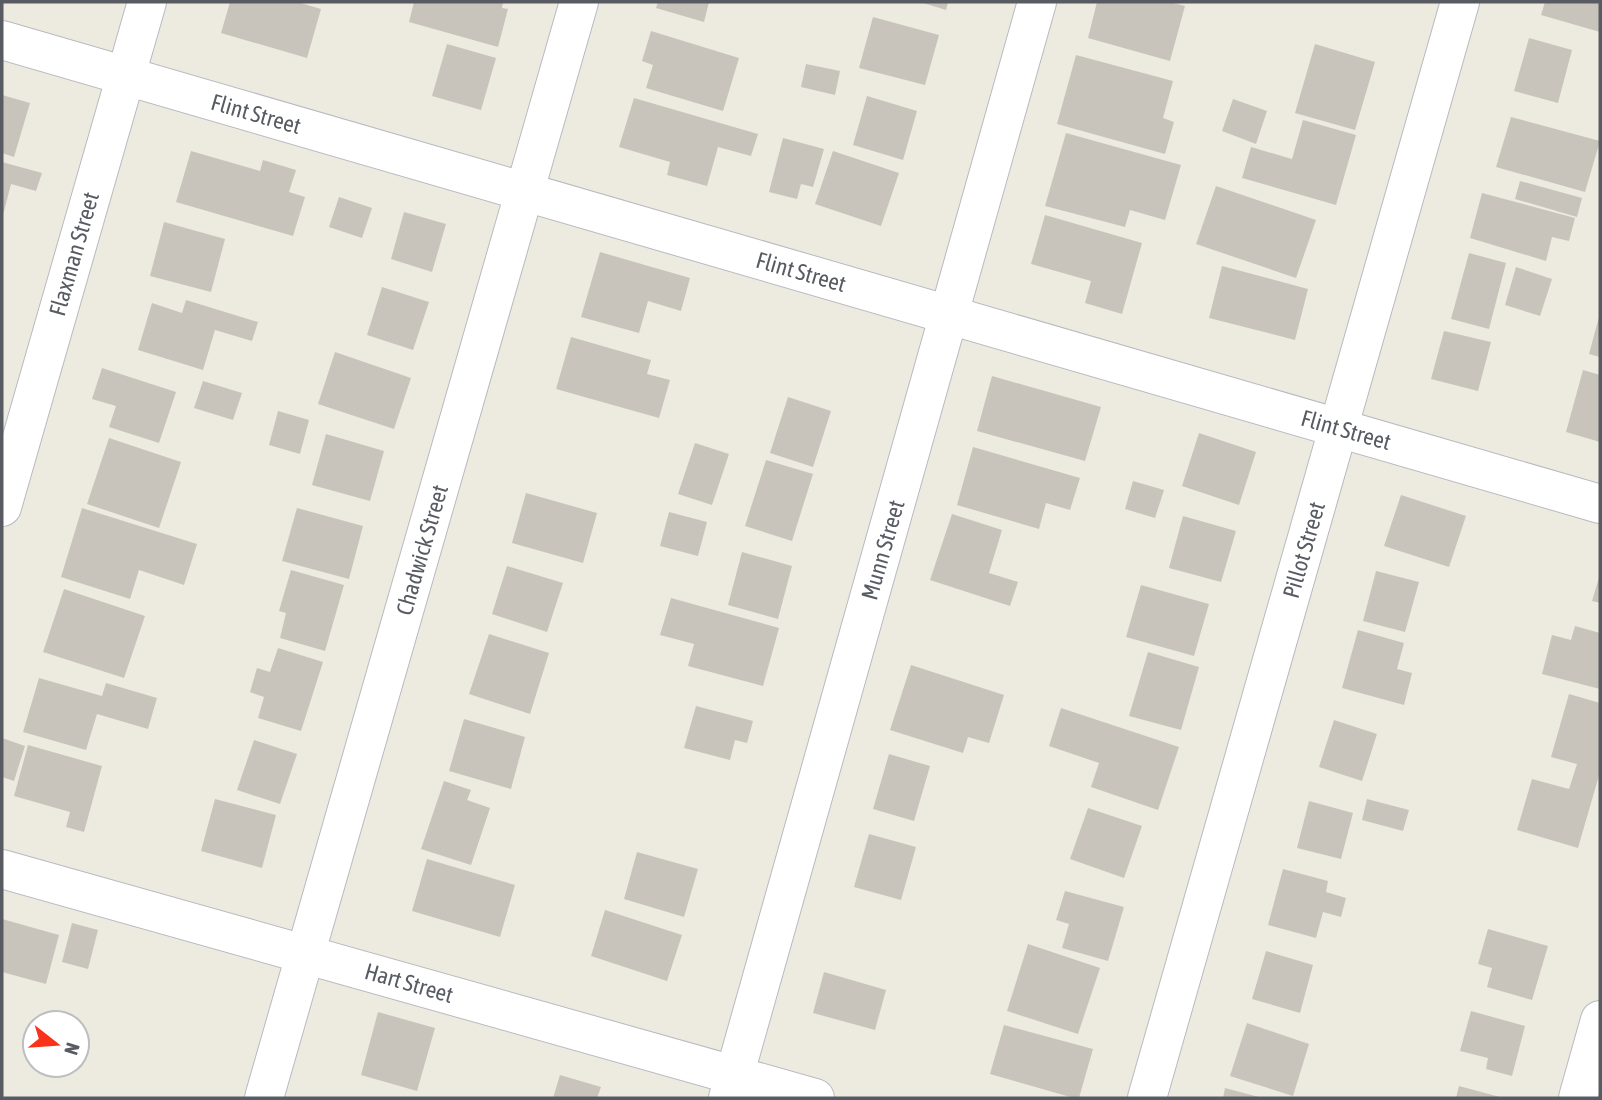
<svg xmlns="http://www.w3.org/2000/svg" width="1602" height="1100" font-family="'Asap Condensed',sans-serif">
  <rect width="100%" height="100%" fill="#edebdf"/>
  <g fill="#c8c4bc">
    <path d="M230 2H297L321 9 307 58 221 33Z"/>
    <path d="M414 2H503L502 8 508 9 498 47 409 22Z"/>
    <path d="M658 2H709L704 22 656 8Z"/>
    <path d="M920 2H948L946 10Z"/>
    <path d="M1097 2H1169L1185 6 1170 61 1088 38Z"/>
    <path d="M1545 2H1600V32L1541 15Z"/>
    <path d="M873 17 939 35 925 85 859 68Z"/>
    <path d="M651 31 739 58 723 111 646 88 653 65 642 61Z"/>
    <path d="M1529 38 1572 50 1558 103 1514 91Z"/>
    <path d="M447 44 496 58 481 110 432 96Z"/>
    <path d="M1315 44 1375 62 1355 130 1295 113Z"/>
    <path d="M1076 55 1173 81 1163 118 1174 122 1165 154 1057 124Z"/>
    <path d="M806 64 840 71 835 95 801 87Z"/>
    <path d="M2 95 30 103 14 157 2 153Z"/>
    <path d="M867 96 917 111 903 160 853 145Z"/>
    <path d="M634 98 758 134 751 156 718 147 707 186 667 175 670 162 619 147Z"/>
    <path d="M1233 99 1267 111 1256 144 1222 131Z"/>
    <path d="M1511 117 1600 141 1585 192 1496 167Z"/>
    <path d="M1303 120 1356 135 1336 205 1242 178 1251 147 1292 159Z"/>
    <path d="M1066 133 1181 165 1165 220 1130 210 1125 227 1045 206Z"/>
    <path d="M783 138 824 149 813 187 801 184 797 199 769 192Z"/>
    <path d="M191 151 260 171 263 160 296 170 289 192 305 197 293 236 176 202Z"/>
    <path d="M833 151 899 173 881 226 815 204Z"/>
    <path d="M2 162 42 173 36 191 11 184 3 215Z"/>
    <path d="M1520 181 1582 198 1577 217 1515 199Z"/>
    <path d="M1216 186 1316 220 1296 278 1196 244Z"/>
    <path d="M1482 193 1575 218 1569 241 1552 237 1546 261 1470 238Z"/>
    <path d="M339 197 372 208 362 238 329 227Z"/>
    <path d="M404 212 446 224 432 272 391 259Z"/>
    <path d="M1045 215 1142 243 1122 314 1085 303 1091 281 1031 264Z"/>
    <path d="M164 222 225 239 211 292 150 276Z"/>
    <path d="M600 252 690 278 681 311 648 301 639 333 581 317Z"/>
    <path d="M1469 253 1506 263 1489 329 1451 319Z"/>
    <path d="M1222 266 1308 289 1295 340 1209 318Z"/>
    <path d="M1516 267 1552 279 1540 316 1505 305Z"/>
    <path d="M382 287 429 302 413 350 367 335Z"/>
    <path d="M186 300 258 322 252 341 215 330 203 370 138 350 152 303 182 313Z"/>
    <path d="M1599 317H1600V357L1589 354Z"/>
    <path d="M1444 331 1491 342 1478 391 1431 379Z"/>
    <path d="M571 337 651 360 647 374 670 380 659 418 556 389Z"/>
    <path d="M335 352 411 378 394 429 318 404Z"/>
    <path d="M102 368 176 392 159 443 109 427 116 406 92 399Z"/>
    <path d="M1583 370 1600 375V442L1566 432Z"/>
    <path d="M992 376 1101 407 1085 461 977 431Z"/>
    <path d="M203 381 242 393 233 420 194 408Z"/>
    <path d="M788 397 831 411 813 467 770 453Z"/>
    <path d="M278 411 309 420 300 454 269 445Z"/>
    <path d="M1199 433 1256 452 1239 505 1182 486Z"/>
    <path d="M326 434 384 451 370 501 312 485Z"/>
    <path d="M109 438 181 462 159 528 87 504Z"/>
    <path d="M695 443 729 454 712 505 678 494Z"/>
    <path d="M973 447 1080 478 1070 510 1046 503 1039 529 957 505Z"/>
    <path d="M766 460 813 474 792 541 745 526Z"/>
    <path d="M1133 481 1164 490 1155 518 1125 509Z"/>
    <path d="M526 493 597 513 583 563 512 543Z"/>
    <path d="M1401 495 1466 516 1449 567 1384 546Z"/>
    <path d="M82 508 197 544 184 585 139 570 130 599 61 577Z"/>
    <path d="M297 508 363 526 349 579 282 561Z"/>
    <path d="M669 512 707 522 698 556 660 546Z"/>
    <path d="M952 514 1002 530 989 573 1018 582 1010 606 930 580Z"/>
    <path d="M1183 516 1236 531 1221 582 1169 568Z"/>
    <path d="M742 552 792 566 778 619 728 605Z"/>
    <path d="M507 566 563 583 547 632 492 614Z"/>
    <path d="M291 570 344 585 325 651 280 638 286 613 279 611Z"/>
    <path d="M1376 571 1419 582 1405 632 1363 621Z"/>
    <path d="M1600 574V603L1592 601Z"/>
    <path d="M1141 585 1209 604 1194 656 1126 637Z"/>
    <path d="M64 589 145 616 124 678 43 652Z"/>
    <path d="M671 598 779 628 763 686 688 666 694 644 660 635Z"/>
    <path d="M1575 626 1600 633V689L1542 674 1552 635 1571 640Z"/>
    <path d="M1358 630 1404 643 1397 669 1412 673 1404 705 1342 688Z"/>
    <path d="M489 634 549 653 530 714 469 694Z"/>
    <path d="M278 648 323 662 301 731 258 718 264 697 250 692 257 668 270 672Z"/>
    <path d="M1148 652 1199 667 1181 730 1129 716Z"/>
    <path d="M911 665 1004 695 989 743 968 737 963 753 890 730Z"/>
    <path d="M39 678 102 696 106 683 157 698 148 729 97 714 86 750 23 732Z"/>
    <path d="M1569 694 1600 703V772L1578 848 1517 830 1532 779 1569 789 1577 764 1551 757Z"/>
    <path d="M696 706 753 721 747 743 735 740 730 760 684 748Z"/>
    <path d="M1061 708 1179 747 1158 810 1091 787 1099 763 1049 746Z"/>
    <path d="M464 719 525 737 511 789 449 771Z"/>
    <path d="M1334 720 1377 734 1362 781 1319 767Z"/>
    <path d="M2 738 25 746 14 781 2 777Z"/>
    <path d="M254 740 297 754 280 804 237 790Z"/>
    <path d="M28 745 102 766 84 832 66 827 70 812 14 796Z"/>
    <path d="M889 754 930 766 914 821 873 809Z"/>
    <path d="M444 781 471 790 467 800 490 808 471 865 421 849Z"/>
    <path d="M215 799 276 815 262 868 201 851Z"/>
    <path d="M1367 799 1409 810 1403 831 1362 820Z"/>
    <path d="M1309 801 1353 813 1341 859 1297 848Z"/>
    <path d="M1088 808 1142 826 1124 878 1070 859Z"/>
    <path d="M869 834 916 847 901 900 854 887Z"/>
    <path d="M637 852 698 869 684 917 624 899Z"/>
    <path d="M427 859 515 885 500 937 412 911Z"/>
    <path d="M1283 869 1328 881 1326 892 1346 898 1341 917 1323 912 1316 938 1268 925Z"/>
    <path d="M1065 891 1124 907 1108 961 1062 948 1069 924 1056 920Z"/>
    <path d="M605 910 682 935 667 981 591 956Z"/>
    <path d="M2 919 59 935 46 984 2 972Z"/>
    <path d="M72 923 98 930 88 969 62 962Z"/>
    <path d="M1488 929 1548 946 1532 1000 1487 987 1492 968 1478 964Z"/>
    <path d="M1028 944 1100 968 1078 1034 1007 1011Z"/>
    <path d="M1266 951 1313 965 1300 1013 1252 999Z"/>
    <path d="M824 972 886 990 875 1030 813 1013Z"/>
    <path d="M1471 1011 1525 1026 1512 1076 1486 1069 1488 1058 1460 1051Z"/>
    <path d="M378 1012 435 1028 417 1091 361 1075Z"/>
    <path d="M1247 1023 1309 1044 1293 1096 1230 1076Z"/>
    <path d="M1004 1025 1093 1049 1079 1098H1074L990 1074Z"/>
    <path d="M560 1075 601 1087 597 1098H553Z"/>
    <path d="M1459 1086 1500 1097V1098H1456Z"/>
    <path d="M1225 1088 1259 1097V1098H1223Z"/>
  </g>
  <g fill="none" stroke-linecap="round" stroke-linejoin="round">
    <g stroke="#b8bac0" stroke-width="40">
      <g id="minor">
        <path d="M2 40 1600 504"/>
        <path d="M2 507 147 2"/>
        <path d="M2 869 815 1098"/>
        <path d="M264 1098 579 2"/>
        <path d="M728 1098 1037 2"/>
        <path d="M1147 1098 1460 2"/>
        <path d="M1578 1098 1600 1020"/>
      </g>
    </g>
    <use href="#minor" stroke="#fff" stroke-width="38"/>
  </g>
  <g text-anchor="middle" stroke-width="6" stroke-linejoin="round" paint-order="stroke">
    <g font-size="23" fill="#585c62" stroke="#fff">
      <text transform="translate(256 114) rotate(16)" y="8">Flint Street</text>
      <text transform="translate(74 254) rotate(-74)" y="8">Flaxman Street</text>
      <text transform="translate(801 272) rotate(16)" y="8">Flint Street</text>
      <text transform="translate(1346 430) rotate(16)" y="8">Flint Street</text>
      <text transform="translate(422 550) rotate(-74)" y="8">Chadwick Street</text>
      <text transform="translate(883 550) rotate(-74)" y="8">Munn Street</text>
      <text transform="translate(1304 550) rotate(-74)" y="8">Pillot Street</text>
      <text transform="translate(409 983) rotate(16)" y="8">Hart Street</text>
    </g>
  </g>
  <rect width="1602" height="1100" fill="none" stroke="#585c62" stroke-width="7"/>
  <g transform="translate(56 1044) rotate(107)"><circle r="33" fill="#ffffff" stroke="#bcbec0" stroke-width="2"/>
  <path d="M0-5L12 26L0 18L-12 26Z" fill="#fa3219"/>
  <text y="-10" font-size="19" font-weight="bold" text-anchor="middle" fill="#585c62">N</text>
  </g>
</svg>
